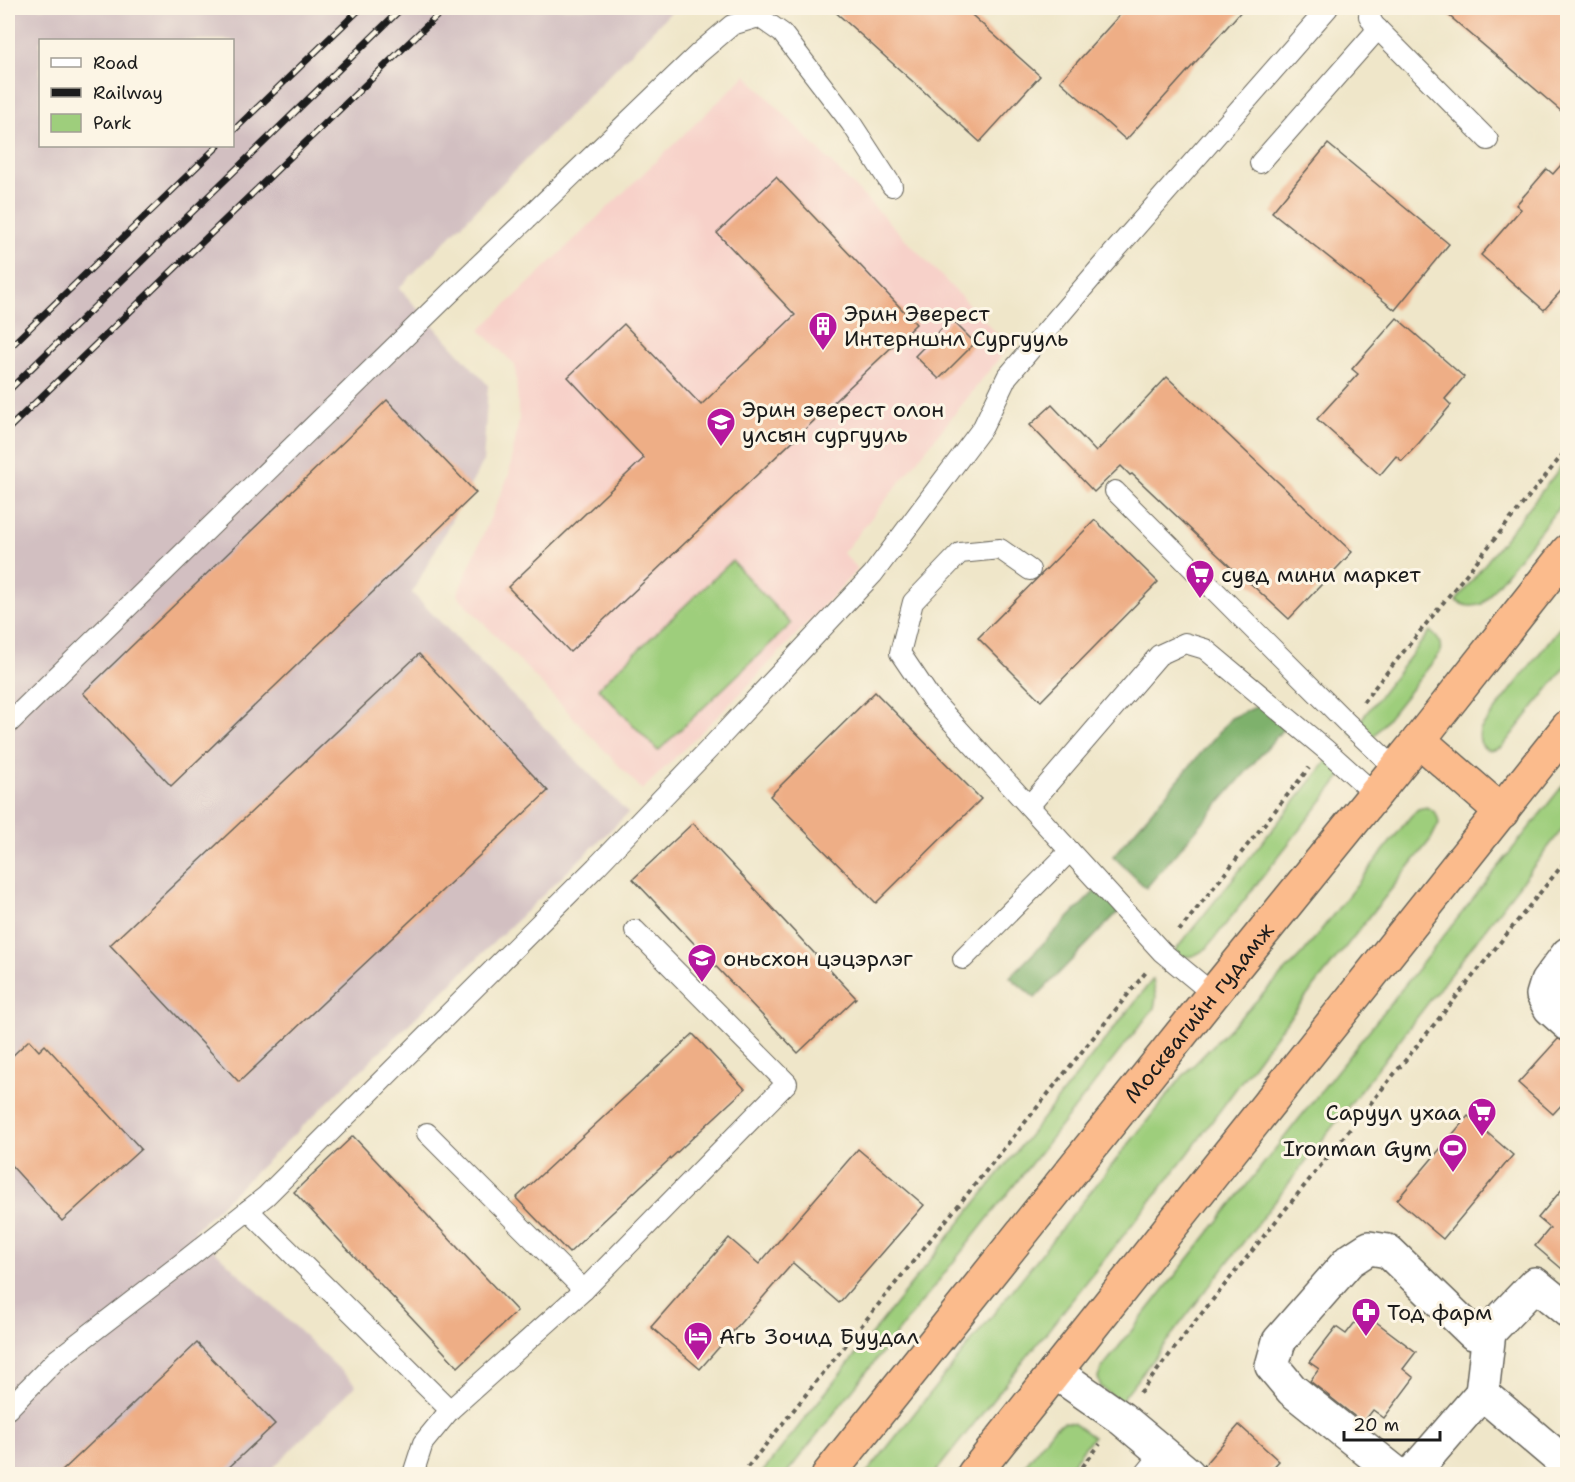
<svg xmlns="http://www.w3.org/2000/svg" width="1575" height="1482" font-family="'Shantell Sans',sans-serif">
  <rect width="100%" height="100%" fill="#fcf5e5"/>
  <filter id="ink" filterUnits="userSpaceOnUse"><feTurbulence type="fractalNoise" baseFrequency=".0167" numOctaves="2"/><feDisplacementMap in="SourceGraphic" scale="12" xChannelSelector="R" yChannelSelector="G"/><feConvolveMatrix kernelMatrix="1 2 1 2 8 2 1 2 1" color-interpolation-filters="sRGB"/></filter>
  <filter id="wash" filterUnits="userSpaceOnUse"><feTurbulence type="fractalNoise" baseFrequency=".008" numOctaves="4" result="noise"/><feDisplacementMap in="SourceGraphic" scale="24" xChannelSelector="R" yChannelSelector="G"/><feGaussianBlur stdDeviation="1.35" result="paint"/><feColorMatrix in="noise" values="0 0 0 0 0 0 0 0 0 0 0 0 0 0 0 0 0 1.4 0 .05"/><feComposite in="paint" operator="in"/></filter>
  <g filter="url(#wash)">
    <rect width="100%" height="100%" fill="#efe6c9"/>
    <path fill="#f7d1c9" d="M746 75 1009 346 843 553 858 569 744 690 642 790 457 595 509 475 519 419 515 365 480 330Z"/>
    <path fill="#d2bfc1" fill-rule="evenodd" d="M8 8H675L399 288 488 385 483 462 412 593 628 813 194 1231 356 1385 267 1474H8ZM40 40H232V146H40Z"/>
    <g fill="#9ece7c" stroke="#5d754c" stroke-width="1.5">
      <path d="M1567 459V497L1482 604C1472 607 1466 607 1456 601Z"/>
      <path d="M732 561 791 624 658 751 598 688Z"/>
      <path d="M1567 618V665L1502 747C1487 755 1477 747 1480 730Z"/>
      <path d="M1430 631C1438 638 1442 642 1440 653L1374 736 1350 734Z"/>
      <path d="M1332 755 1344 772 1339 779 1207 948C1193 957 1189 960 1174 952Z"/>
      <path d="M1567 780V823L1120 1402 1101 1387 1098 1378 1102 1368Z"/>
      <path d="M1427 807C1435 811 1438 815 1439 823L1431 839 1268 1045 1188 1154 934 1474H866L1182 1077 1303 953 1410 817 1418 809Z"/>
      <path d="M1153 979 1156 998 1154 1008 786 1474H761Z"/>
      <path d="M1064 1422 1073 1423 1093 1437 1064 1474H1018L1055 1427Z"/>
    </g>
    <g fill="#7eb16c" stroke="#4d6644" stroke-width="1.5">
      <path d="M1267 702 1290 721 1146 888 1113 856 1231 718Z"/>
      <path d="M1097 889 1122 908 1035 998 1010 977Z"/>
    </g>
    <g id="blocks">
      <g fill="#eeae86">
        <path d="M831 8H964L1040 76 980 142Z"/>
        <path d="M1126 8H1244L1126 140 1060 81Z"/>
        <path d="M1440 8H1568V117Z"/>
        <path d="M1328 144 1449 244 1395 310 1272 212Z"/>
        <path d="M1568 157V283L1544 310 1481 255 1521 209 1516 205 1547 169 1553 174Z"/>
        <path d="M776 177 916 324 570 652 508 587 644 458 568 377 624 324 701 405 795 315 717 233Z"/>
        <path d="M1397 318 1464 377 1445 399 1451 405 1419 443 1402 461 1396 456 1380 475 1317 419 1358 374 1352 369Z"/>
        <path d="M951 319 975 343 939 379 915 356Z"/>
        <path d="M1167 377 1352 552 1289 619 1238 572 1237 573 1132 474 1130 475 1121 466 1094 492 1030 425 1052 405 1096 452Z"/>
        <path d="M387 400 476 493 171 786 83 693Z"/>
        <path d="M1095 520 1158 582 1041 701 978 638Z"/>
        <path d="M419 654 548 791 239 1082 110 945Z"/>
        <path d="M875 692 981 799 876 903 770 796Z"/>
        <path d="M693 823 856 998 798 1053 633 879Z"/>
        <path d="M693 1034 745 1089 569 1253 516 1198Z"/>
        <path d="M1558 1039 1568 1042V1098L1553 1114 1518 1083Z"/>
        <path d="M29 1040 39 1051 45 1045 141 1149 62 1221 8 1162V1060Z"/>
        <path d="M1468 1116 1513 1155 1443 1239 1397 1200Z"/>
        <path d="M353 1136 517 1311 458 1367 294 1192Z"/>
        <path d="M858 1149 924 1205 839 1303 793 1263 700 1369 651 1327 729 1238 759 1264Z"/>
        <path d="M1568 1182V1274L1535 1246 1550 1228 1538 1218Z"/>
        <path d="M1363 1312 1416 1352 1403 1369 1414 1378 1384 1418 1373 1410 1363 1423 1310 1381 1319 1369 1309 1362 1336 1327 1346 1334Z"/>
        <path d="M197 1343 275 1424 222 1474H59Z"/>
        <path d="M1239 1425 1279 1461 1267 1474H1206L1204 1465Z"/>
      </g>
    </g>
  </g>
  <g filter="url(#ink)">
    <use href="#blocks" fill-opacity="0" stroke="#666359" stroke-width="1.5"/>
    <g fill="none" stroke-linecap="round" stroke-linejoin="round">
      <g stroke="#666359" stroke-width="22">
        <g id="service">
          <path d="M1373 8 1369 16 1374 25 1488 140"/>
          <path d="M1260 163 1378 29"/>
          <path d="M1115 491 1346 722 1396 769"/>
          <path d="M1030 570 1000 549 960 553 913 602 900 653 931 699 1162 952 1213 994"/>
          <path d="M8 724 451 292 699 53 732 25 759 17 782 33 851 123 892 186"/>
          <path d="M1029 806 1159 655 1185 643 1205 649 1325 749 1375 794"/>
          <path d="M963 959 1070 851"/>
          <path d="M427 1133 584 1290"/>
          <path d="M248 1210 450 1410 423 1443 413 1474"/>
          <path d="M8 1409 56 1360 182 1263 266 1196 596 867 710 748 873 574 983 427 1007 377 1099 269 1328 8"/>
          <path d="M450 1410 584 1290 787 1083 635 930"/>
          <path d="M1145 1474 1162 1453"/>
        </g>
      </g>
      <g stroke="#666359" stroke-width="36">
        <g id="minor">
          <path d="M1568 954 1547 982 1543 995 1550 1008 1568 1024"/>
          <path d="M1489 1332 1482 1393 1568 1466"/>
          <path d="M1055 1372 1121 1418 1188 1474"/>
          <path d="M1397 1474 1292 1390 1272 1366 1279 1341 1349 1261 1369 1248 1388 1251 1473 1333 1489 1332 1535 1284 1568 1311"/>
          <path d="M1412 1474 1482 1393"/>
        </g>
      </g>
      <g stroke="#666359" stroke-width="36">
        <g id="trunk">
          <path d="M1419 740 1502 812"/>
          <path id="s1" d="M829 1474 1213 994 1419 740 1568 551"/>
          <path d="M974 1474 1568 727"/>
        </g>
      </g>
      <g stroke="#666359" stroke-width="4" stroke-dasharray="4.5 4.5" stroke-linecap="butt">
        <path d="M1363 702 1568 448"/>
        <path d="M1179 931 1309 768"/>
        <path d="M1140 1393 1194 1323 1568 858"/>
        <path d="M742 1474 1146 972"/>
        <path d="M1077 1474 1100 1444"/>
      </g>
      <use href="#service" stroke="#fff" stroke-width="20"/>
      <use href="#minor" stroke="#fff" stroke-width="33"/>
      <use href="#trunk" stroke="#fbbb8c" stroke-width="33"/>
      <g stroke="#1c1c1c" stroke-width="7">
        <g id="rail">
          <path d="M232 132 361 8"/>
          <path d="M8 349 218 146"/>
          <path d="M8 391 402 8"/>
          <path d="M8 429 445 8"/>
        </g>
      </g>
      <use href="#rail" stroke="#fcf5e5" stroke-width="4.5" stroke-dasharray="14" stroke-linecap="butt"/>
    </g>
  </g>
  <defs>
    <g id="building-pin" transform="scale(1.5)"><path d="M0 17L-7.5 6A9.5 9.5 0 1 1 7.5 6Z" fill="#b5179e" stroke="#fcf5e5"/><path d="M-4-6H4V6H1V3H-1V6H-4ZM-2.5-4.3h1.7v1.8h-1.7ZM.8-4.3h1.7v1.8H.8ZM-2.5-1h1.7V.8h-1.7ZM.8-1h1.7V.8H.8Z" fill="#fff"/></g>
    <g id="school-pin" transform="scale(1.5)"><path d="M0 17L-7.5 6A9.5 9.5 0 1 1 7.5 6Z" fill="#b5179e" stroke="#fcf5e5"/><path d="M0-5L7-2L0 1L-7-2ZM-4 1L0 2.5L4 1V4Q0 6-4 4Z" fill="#fff"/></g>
    <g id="supermarket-pin" transform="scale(1.5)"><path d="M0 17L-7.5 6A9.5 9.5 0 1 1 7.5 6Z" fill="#b5179e" stroke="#fcf5e5"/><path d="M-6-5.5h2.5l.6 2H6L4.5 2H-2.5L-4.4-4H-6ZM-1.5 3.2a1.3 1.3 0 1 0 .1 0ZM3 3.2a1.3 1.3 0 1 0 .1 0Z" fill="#fff"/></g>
    <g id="stadium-pin" transform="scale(1.5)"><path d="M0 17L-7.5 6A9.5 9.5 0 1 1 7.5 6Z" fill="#b5179e" stroke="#fcf5e5"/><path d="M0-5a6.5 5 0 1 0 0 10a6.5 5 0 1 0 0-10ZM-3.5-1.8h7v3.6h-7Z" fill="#fff"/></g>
    <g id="pharmacy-pin" transform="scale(1.5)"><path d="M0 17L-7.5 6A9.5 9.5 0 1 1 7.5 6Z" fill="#b5179e" stroke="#fcf5e5"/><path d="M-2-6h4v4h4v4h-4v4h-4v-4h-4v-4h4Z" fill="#fff"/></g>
    <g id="hotel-pin" transform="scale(1.5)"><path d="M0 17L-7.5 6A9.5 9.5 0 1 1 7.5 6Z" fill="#b5179e" stroke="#fcf5e5"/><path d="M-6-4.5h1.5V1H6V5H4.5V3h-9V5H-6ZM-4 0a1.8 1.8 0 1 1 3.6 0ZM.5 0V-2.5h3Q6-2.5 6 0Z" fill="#fff"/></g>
  </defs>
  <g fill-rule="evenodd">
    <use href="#building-pin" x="823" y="326"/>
    <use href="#school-pin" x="721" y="422"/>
    <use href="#supermarket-pin" x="1200" y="574"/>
    <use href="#school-pin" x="702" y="958"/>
    <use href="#supermarket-pin" x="1482" y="1112"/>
    <use href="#stadium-pin" x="1453" y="1148"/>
    <use href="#pharmacy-pin" x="1366" y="1312"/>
    <use href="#hotel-pin" x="698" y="1336"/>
  </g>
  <g text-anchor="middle" stroke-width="6" stroke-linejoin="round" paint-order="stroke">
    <g font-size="22" fill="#1c1c1c" stroke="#fcf5e5" text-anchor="start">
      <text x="844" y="321">Эрин Эверест<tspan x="844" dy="25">Интерншнл Сургууль</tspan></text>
      <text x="742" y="417">Эрин эверест олон<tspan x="742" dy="25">улсын сургууль</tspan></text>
      <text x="1221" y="582">сувд мини маркет</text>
      <text x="723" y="966">оньсхон цэцэрлэг</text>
      <text x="1461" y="1120" text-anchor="end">Саруул ухаа</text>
      <text x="1432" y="1156" text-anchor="end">Ironman Gym</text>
      <text x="1387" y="1320">Тод фарм</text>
      <text x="719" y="1344">Агь 3очид Буудал</text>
    </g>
    <g font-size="22" fill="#1c1c1c" stroke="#fcf5e5">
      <text dy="8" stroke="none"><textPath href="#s1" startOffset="591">Москвагийн гудамж</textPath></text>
    </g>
  </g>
  <rect width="1575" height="1482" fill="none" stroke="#fcf5e5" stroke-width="30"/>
  <rect x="39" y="39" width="195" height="108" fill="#fcf5e5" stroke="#a29e95" stroke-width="1.5"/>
  <rect x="51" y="58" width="30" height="9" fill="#ffffff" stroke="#a29e95" stroke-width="1.5"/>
  <text x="93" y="69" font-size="18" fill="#1c1c1c">Road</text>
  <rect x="51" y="88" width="30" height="9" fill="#1c1c1c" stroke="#a29e95" stroke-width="1.5"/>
  <text x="93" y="99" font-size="18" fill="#1c1c1c">Railway</text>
  <rect x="51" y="114" width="30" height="18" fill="#9ece7c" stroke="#a29e95" stroke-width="1.5"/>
  <text x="93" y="129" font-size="18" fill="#1c1c1c">Park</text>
  <path d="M1344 1431v9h96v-9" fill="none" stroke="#1c1c1c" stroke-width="3"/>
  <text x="1353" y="1431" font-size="18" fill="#1c1c1c" stroke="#fcf5e5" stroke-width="4.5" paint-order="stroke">20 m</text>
</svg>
